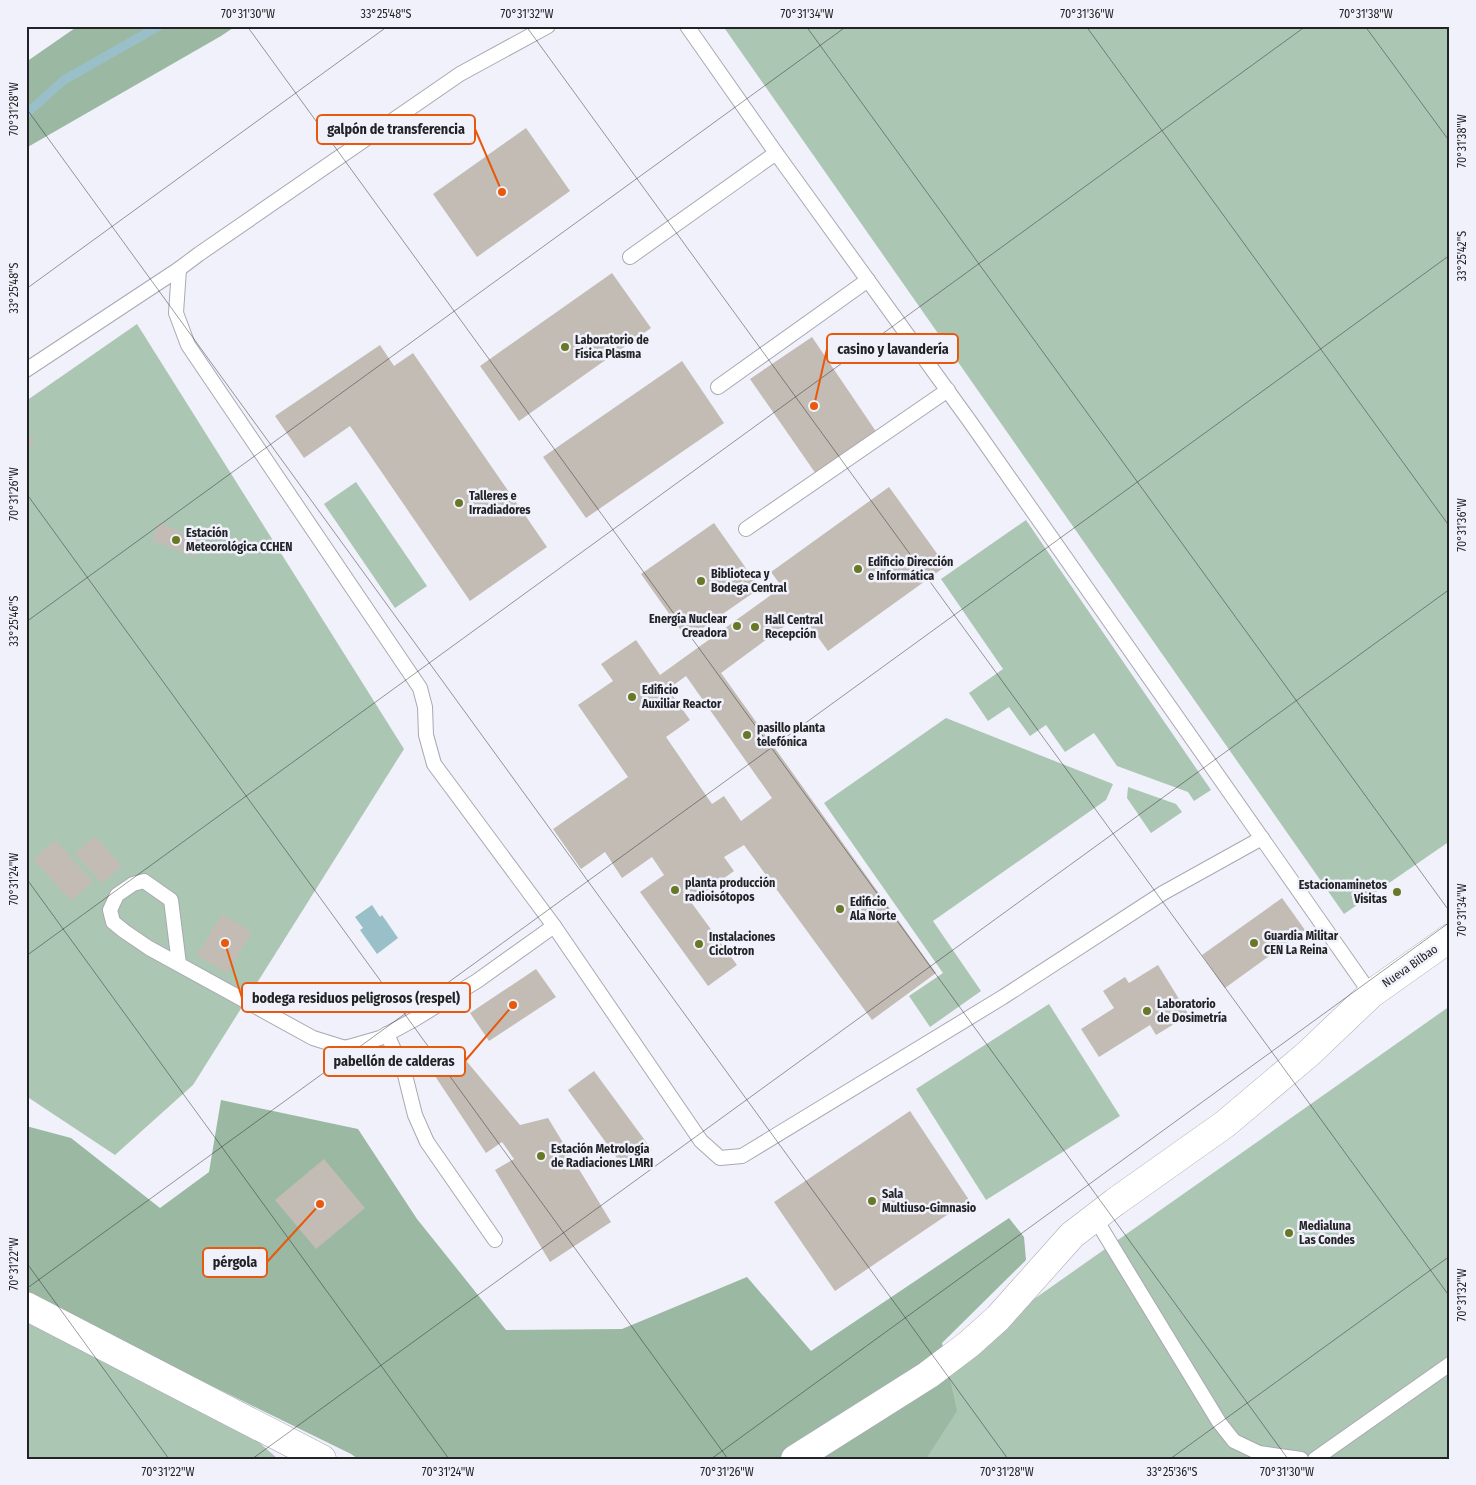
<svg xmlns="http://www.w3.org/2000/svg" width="1476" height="1485" font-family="'Fira Sans Condensed',sans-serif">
  <rect width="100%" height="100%" fill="#f0f1fa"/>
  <g fill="#acc6b4">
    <path d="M723 26H1450V841L1344 914Z"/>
    <path d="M137 324 404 749 193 1085 115 1155 26 1096V401Z"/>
    <path d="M356 482 427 586 395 608 324 504Z"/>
    <path d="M1026 520 1211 790 1194 801 1188 792 1117 766 1094 733 1065 752 1046 725 1030 736 1009 707 988 721 969 693 1003 669 941 579Z"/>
    <path d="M946 718 1113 784 1106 800 933 921 981 991 930 1027 909 996 943 973 824 803Z"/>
    <path d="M1128 787 1176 804 1182 812 1151 833 1127 798Z"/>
    <path d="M1049 1004 1120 1116 986 1200 916 1089Z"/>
    <path d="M1450 1006V1459H807Z"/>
    <path d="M26 1238 278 1459H26Z"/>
  </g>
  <g fill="#9bb8a3">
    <path d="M78 26H236L221 36 26 148V62Z"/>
    <path d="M221 1100 358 1129 417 1219 506 1330 622 1329 747 1277 811 1351 1009 1218 1024 1237 1026 1260 942 1343 957 1411 926 1459H358L351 1454 26 1295V1126L71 1138 160 1208 209 1172Z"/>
  </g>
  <path fill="#99c0c8" d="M372 905 380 917 382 915 398 938 377 954 360 930 363 928 355 917Z"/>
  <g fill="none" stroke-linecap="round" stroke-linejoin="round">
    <path stroke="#99c0c8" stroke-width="9" d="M26 114 64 80 159 26"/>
  </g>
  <g fill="#c3bcb5" fill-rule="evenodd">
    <path d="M526 128 570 191 477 257 433 194Z"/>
    <path d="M612 273 651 328 519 421 480 366Z"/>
    <path d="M812 337 877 433 816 474 750 379Z"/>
    <path d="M380 345 394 366 413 353 547 547 470 601 350 426 304 458 275 416Z"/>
    <path d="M682 361 724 423 586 518 543 457Z"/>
    <path d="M26 430 35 443 26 449Z"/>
    <path d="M889 487 946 566 828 651 801 614 721 673 936 973 872 1020 744 845 724 857 734 871 691 902 737 965 708 986 640 892 664 875 652 857 622 878 605 852 581 869 553 829 628 777 578 705 613 681 601 664 636 640 660 675 782 587 771 572ZM686 676 772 798 741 821 724 796 712 804 666 737 690 720 668 689Z"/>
    <path d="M159 523 201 540 194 557 152 540Z"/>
    <path d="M714 523 760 588 687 639 641 574Z"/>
    <path d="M95 836 122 866 102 884 75 853Z"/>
    <path d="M55 840 93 882 71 901 33 859Z"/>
    <path d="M1282 898 1305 930 1225 988 1202 955Z"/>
    <path d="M222 914 252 932 227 973 197 955Z"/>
    <path d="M1158 965 1189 1015 1156 1035 1150 1025 1099 1057 1081 1029 1114 1008 1103 991 1125 977 1129 983Z"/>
    <path d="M536 969 556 997 489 1041 470 1013Z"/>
    <path d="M458 1051 520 1125 548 1118 611 1222 550 1262 495 1170 514 1159 502 1142 486 1153 431 1070Z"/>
    <path d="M594 1071 652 1150 625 1169 568 1090Z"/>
    <path d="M910 1111 969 1200 835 1291 774 1202Z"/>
    <path d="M324 1159 365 1208 316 1249 275 1200Z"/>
  </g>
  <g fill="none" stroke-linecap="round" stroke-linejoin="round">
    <g stroke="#a8a9b2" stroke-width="16">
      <g id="lane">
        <path d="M687 26 776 153 971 423 1371 994"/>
        <path d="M630 257 776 153"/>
        <path d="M179 269 176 313 188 345 420 688 425 707 426 735 434 764 554 926 701 1141 720 1158 742 1156 1003 997 1163 893 1262 838"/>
        <path d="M26 370 179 269 199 254 460 74 548 26"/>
        <path d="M718 387 868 280"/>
        <path d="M746 529 948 390"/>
        <path d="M179 964 171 900 144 881 133 884 117 895 110 910 113 922 124 931 149 948 313 1038 345 1048 380 1038 415 1019 477 981 554 926"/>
        <path d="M387 1034 405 1075 415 1115 427 1142 495 1240"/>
        <path d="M1095 1218 1219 1422 1234 1441 1259 1453 1301 1459"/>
        <path d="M1315 1459 1450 1364"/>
      </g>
    </g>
    <g stroke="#a8a9b2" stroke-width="29">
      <g id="street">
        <path d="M26 1306 322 1459"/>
        <path d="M795 1459 928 1375 969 1344 998 1318 1072 1235 1115 1202 1225 1124 1308 1054 1371 994 1450 938"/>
      </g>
    </g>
    <use href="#lane" stroke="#fff" stroke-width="14"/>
    <use href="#street" stroke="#fff" stroke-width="28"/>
  </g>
  <path fill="none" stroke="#222326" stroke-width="1" stroke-opacity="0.45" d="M247 26 1288 1459M526 26 1450 1297M806 26 1450 912M1086 26 1450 527M1365 26 1450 142M26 108 1008 1459M26 289 388 26M26 493 728 1459M26 622 847 26M26 878 449 1459M26 956 1306 26M26 1262 169 1459M26 1289 1450 255M252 1459 1450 589M711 1459 1450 922M1170 1459 1450 1256"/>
  <g fill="#697825" stroke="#f0f1fa" stroke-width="2">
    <circle cx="565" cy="347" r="5"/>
    <circle cx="459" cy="503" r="5"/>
    <circle cx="176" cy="540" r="5"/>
    <circle cx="858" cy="569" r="5"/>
    <circle cx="701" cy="581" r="5"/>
    <circle cx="737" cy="626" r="5"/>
    <circle cx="755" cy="627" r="5"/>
    <circle cx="632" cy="697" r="5"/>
    <circle cx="747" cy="735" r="5"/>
    <circle cx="675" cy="890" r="5"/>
    <circle cx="1397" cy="892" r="5"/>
    <circle cx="840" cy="909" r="5"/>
    <circle cx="1254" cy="943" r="5"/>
    <circle cx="699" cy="944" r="5"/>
    <circle cx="1147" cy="1011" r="5"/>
    <circle cx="541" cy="1156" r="5"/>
    <circle cx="872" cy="1201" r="5"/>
    <circle cx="1289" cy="1233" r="5"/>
  </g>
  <g text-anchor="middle" stroke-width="5" stroke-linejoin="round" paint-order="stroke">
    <g font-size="12" font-weight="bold" fill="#222326" stroke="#f0f1fa" text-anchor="start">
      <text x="575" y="344">Laboratorio de<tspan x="575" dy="14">Física Plasma</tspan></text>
      <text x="469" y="500">Talleres e<tspan x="469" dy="14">Irradiadores</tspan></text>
      <text x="186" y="537">Estación<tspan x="186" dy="14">Meteorológica CCHEN</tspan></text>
      <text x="868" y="566">Edificio Dirección<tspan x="868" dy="14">e Informática</tspan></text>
      <text x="711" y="578">Biblioteca y<tspan x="711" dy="14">Bodega Central</tspan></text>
      <text x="727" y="623" text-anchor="end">Energía Nuclear<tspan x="727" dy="14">Creadora</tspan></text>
      <text x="765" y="624">Hall Central<tspan x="765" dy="14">Recepción</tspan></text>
      <text x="642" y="694">Edificio<tspan x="642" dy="14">Auxiliar Reactor</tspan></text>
      <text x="757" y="732">pasillo planta<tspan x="757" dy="14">telefónica</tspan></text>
      <text x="685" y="887">planta producción<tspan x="685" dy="14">radioisótopos</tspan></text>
      <text x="1387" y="889" text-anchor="end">Estacionaminetos<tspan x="1387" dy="14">Visitas</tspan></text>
      <text x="850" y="906">Edificio<tspan x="850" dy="14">Ala Norte</tspan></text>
      <text x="1264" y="940">Guardia Militar<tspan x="1264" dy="14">CEN La Reina</tspan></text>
      <text x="709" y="941">Instalaciones<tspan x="709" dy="14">Ciclotron</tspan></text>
      <text x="1157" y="1008">Laboratorio<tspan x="1157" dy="14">de Dosimetría</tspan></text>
      <text x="551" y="1153">Estación Metrología<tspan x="551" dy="14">de Radiaciones LMRI</tspan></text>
      <text x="882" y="1198">Sala<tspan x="882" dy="14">Multiuso-Gimnasio</tspan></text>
      <text x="1299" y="1230">Medialuna<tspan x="1299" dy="14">Las Condes</tspan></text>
    </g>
    <g font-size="12" fill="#222326" stroke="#f0f1fa">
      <text transform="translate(1410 966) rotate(-35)" y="4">Nueva Bilbao</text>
    </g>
  </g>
  <path fill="none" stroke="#e8590c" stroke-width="2" d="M502 192L475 129M814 406L827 349M225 943L242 998M513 1005L465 1061M320 1204L267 1262"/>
  <g fill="#e8590c" stroke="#f0f1fa" stroke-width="2">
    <circle cx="502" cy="192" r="5"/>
    <circle cx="814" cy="406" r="5"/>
    <circle cx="225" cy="943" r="5"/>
    <circle cx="513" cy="1005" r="5"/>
    <circle cx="320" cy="1204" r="5"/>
  </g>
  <g fill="#f0f1fa" stroke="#e8590c" stroke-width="2">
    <rect x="317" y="115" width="158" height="29" rx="5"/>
    <rect x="827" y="334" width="131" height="29" rx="5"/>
    <rect x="242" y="983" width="228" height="29" rx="5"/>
    <rect x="324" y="1047" width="141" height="29" rx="5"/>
    <rect x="203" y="1248" width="64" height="29" rx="5"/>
  </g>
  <g font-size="14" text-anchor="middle" font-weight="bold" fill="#222326">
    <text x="396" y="134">galpón de transferencia</text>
    <text x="893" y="354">casino y lavandería</text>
    <text x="356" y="1003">bodega residuos peligrosos (respel)</text>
    <text x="394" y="1066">pabellón de calderas</text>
    <text x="235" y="1267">pérgola</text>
  </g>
  <rect width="1476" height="1485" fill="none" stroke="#f0f1fa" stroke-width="55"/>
  <rect x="28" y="28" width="1420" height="1430" fill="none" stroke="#222326" stroke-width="2"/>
  <g font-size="12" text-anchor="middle" fill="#222326">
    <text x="248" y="18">70°31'30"W</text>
    <text x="386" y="18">33°25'48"S</text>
    <text x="527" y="18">70°31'32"W</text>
    <text x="807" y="18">70°31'34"W</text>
    <text x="1087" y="18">70°31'36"W</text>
    <text x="1366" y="18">70°31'38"W</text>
    <text transform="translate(14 109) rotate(-90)" y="4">70°31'28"W</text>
    <text transform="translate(1462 141) rotate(-90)" y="4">70°31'38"W</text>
    <text transform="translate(1462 256) rotate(-90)" y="4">33°25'42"S</text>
    <text transform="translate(14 288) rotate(-90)" y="4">33°25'48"S</text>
    <text transform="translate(14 494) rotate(-90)" y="4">70°31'26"W</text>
    <text transform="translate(1462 525) rotate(-90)" y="4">70°31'36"W</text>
    <text transform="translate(14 621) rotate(-90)" y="4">33°25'46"S</text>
    <text transform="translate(14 879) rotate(-90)" y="4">70°31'24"W</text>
    <text transform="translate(1462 910) rotate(-90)" y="4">70°31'34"W</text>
    <text transform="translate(14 1264) rotate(-90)" y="4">70°31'22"W</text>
    <text transform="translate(1462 1295) rotate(-90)" y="4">70°31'32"W</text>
    <text x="168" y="1476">70°31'22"W</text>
    <text x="448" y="1476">70°31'24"W</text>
    <text x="727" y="1476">70°31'26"W</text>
    <text x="1007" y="1476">70°31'28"W</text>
    <text x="1172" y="1476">33°25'36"S</text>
    <text x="1287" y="1476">70°31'30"W</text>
  </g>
</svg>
